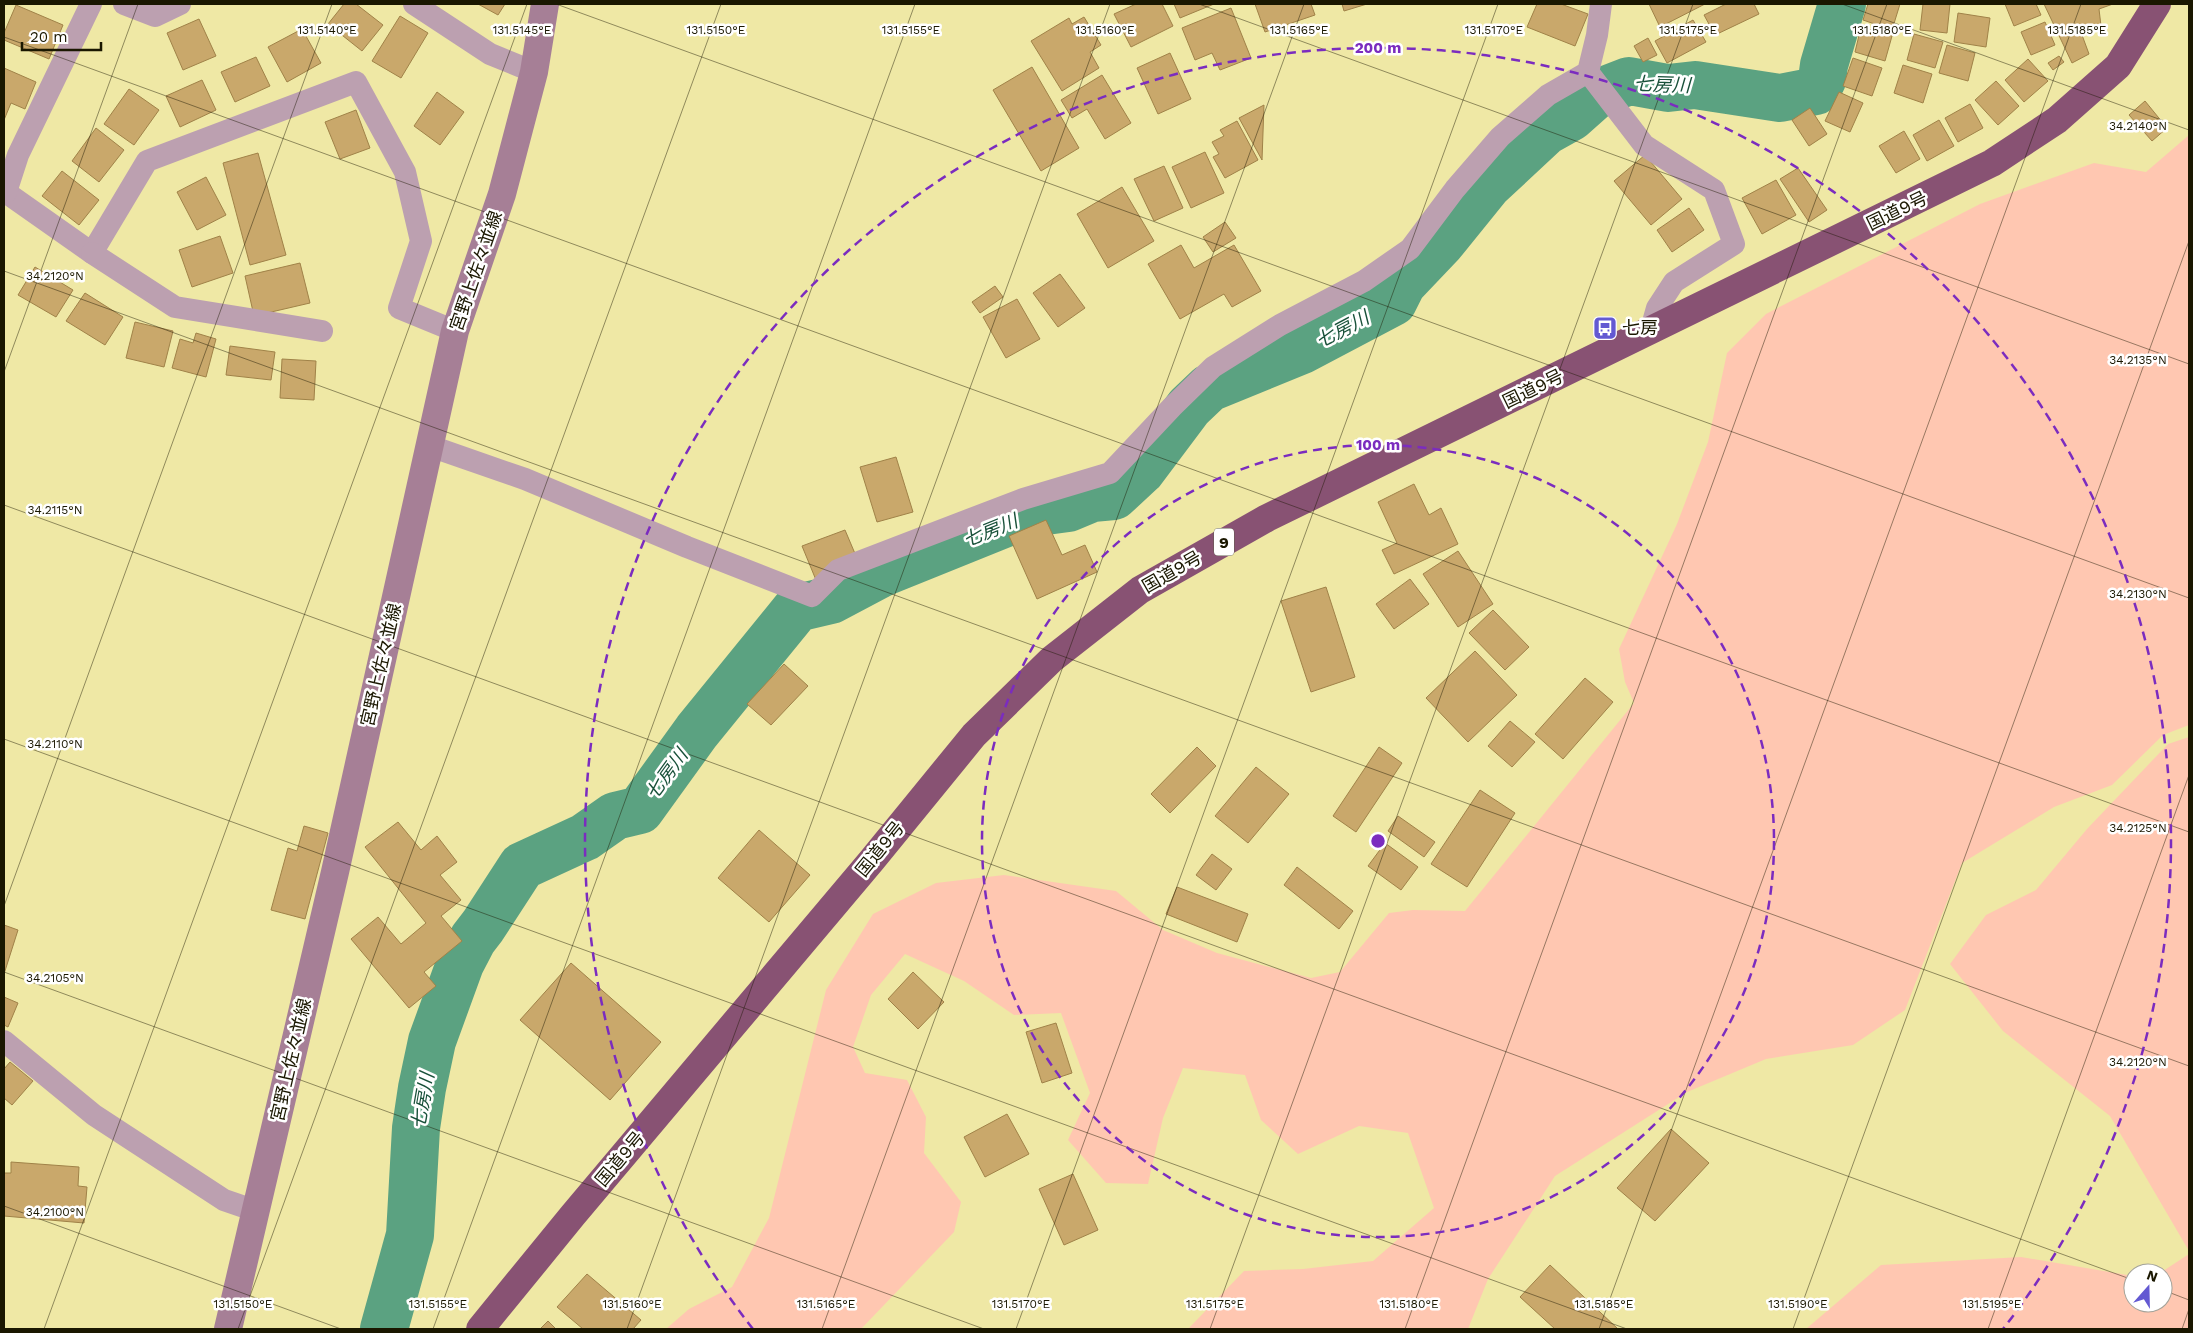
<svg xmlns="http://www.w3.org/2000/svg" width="2193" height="1333" font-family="'Work Sans','Noto Sans JP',sans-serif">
  <rect width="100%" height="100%" fill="#efe8a5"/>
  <g fill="#ffc7b1">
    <path d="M2189 135V725L2163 735 2112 785 2054 807 1962 863 1905 1010 1853 1045 1766 1059 1687 1092 1555 1176 1488 1279 1468 1329H1188L1244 1271 1303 1269 1373 1261 1434 1208 1408 1133 1359 1126 1298 1154 1261 1120 1245 1075 1183 1068 1163 1118 1148 1184 1106 1183 1068 1140 1090 1093 1061 1013 1014 1015 964 981 905 954 871 995 853 1047 865 1073 907 1080 926 1117 924 1153 961 1202 954 1232 861 1329H666L689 1309 732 1287 769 1218 826 990 873 914 936 883 1004 875 1116 891 1163 930 1217 953 1311 978 1340 972 1389 913 1413 910 1465 911 1634 703 1625 682 1619 649 1677 524 1708 442 1727 353 1766 314 1980 204 2094 163 2146 172Z"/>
    <path d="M2189 737V1251L2110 1116 2003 1031 1950 964 1986 915 2036 890 2087 829 2168 744Z"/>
    <path d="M2189 1254V1329H1806L1881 1265 2021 1257 2133 1276V1303H2163V1273H2160Z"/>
  </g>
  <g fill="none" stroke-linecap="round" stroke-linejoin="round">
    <path stroke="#5ba281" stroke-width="48" d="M384 1329 410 1235 416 1128 422 1088 432 1041 460 964 473 939 483 926 522 866 585 837 615 816 640 810 697 731 797 608 831 600 882 573 1031 513 1068 508 1092 498 1114 496 1141 471 1189 407 1209 388 1302 350 1393 302 1402 284 1441 243 1488 185 1546 131 1571 117 1598 93 1629 81 1668 88 1695 85 1780 98 1816 91 1822 80 1824 65 1842 4"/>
  </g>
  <g fill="#c9a86b" stroke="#a08248">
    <path d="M344 4H356L383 25 362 51 328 24Z"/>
    <path d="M478 4H505L498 15Z"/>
    <path d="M1136 4H1162L1173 26 1131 47 1114 14Z"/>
    <path d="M1174 4H1214L1180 18Z"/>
    <path d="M1255 4H1311L1315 15 1265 32Z"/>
    <path d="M1342 4H1367L1344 11Z"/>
    <path d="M1537 4H1561L1588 14 1575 46 1527 27Z"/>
    <path d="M1649 4H1705L1660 27Z"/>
    <path d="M1726 4H1754L1759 14 1715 35 1704 15Z"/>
    <path d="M1868 4H1900L1892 30 1863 20Z"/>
    <path d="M1923 4H1950L1947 33 1920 30Z"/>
    <path d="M2005 4H2036L2041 15 2014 26Z"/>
    <path d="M2044 4H2113L2099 9 2101 26 2082 35 2089 54 2072 63Z"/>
    <path d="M16 5 63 25 49 59 4 40V33Z"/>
    <path d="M1231 8 1251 58 1220 70 1212 53 1195 60 1182 28Z"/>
    <path d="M1958 13 1990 18 1986 47 1954 42Z"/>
    <path d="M400 16 428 33 401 78 372 61Z"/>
    <path d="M1084 17 1101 45 1090 52 1099 68 1062 91 1031 41 1069 18 1072 24Z"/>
    <path d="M199 19 216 56 183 70 167 33Z"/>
    <path d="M1693 20 1706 42 1667 63 1655 41Z"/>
    <path d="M2045 22 2055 45 2031 55 2021 32Z"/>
    <path d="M1861 27 1892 36 1885 61 1855 52Z"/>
    <path d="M302 29 321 63 287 82 268 47Z"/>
    <path d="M1914 34 1943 42 1935 68 1907 60Z"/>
    <path d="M1648 38 1657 55 1643 62 1634 46Z"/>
    <path d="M1947 45 1975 53 1968 81 1939 73Z"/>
    <path d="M1170 53 1191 99 1158 114 1137 68Z"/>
    <path d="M2059 56 2064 62 2053 70 2048 63Z"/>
    <path d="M256 57 270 86 235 102 221 72Z"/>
    <path d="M1853 58 1882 68 1872 96 1843 86Z"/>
    <path d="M2028 59 2048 81 2024 102 2005 80Z"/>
    <path d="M1903 65 1932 74 1923 103 1894 93Z"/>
    <path d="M1032 67 1079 148 1041 171 993 90Z"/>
    <path d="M4 68 36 82 25 109 11 103 4 120Z"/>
    <path d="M1102 75 1131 123 1105 139 1087 109 1072 118 1061 100Z"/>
    <path d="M202 80 216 110 180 127 166 96Z"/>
    <path d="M1996 81 2019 106 1998 125 1975 100Z"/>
    <path d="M129 89 159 110 134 145 104 124Z"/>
    <path d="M437 92 464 112 440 145 414 126Z"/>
    <path d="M1839 92 1863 103 1850 132 1825 121Z"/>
    <path d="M2145 101 2167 128 2152 141 2129 115Z"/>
    <path d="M1970 104 1983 128 1958 142 1945 118Z"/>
    <path d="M1264 105 1262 160 1239 118Z"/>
    <path d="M1810 108 1827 134 1809 146 1792 120Z"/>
    <path d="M356 110 370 148 340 159 325 122Z"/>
    <path d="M1939 120 1954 146 1927 161 1913 135Z"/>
    <path d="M1237 121 1258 160 1225 178 1213 157 1219 154 1212 142 1224 136 1220 130Z"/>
    <path d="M96 128 124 150 99 182 72 161Z"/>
    <path d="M1904 131 1920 159 1896 173 1879 146Z"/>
    <path d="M1205 152 1224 193 1191 208 1172 167Z"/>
    <path d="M258 153 286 255 250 265 223 163Z"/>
    <path d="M1645 155 1682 199 1651 225 1614 181Z"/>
    <path d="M1164 166 1183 208 1154 221 1134 179Z"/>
    <path d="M1798 168 1827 210 1809 222 1780 179Z"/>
    <path d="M62 171 99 200 79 225 42 196Z"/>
    <path d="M206 177 226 215 197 230 177 192Z"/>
    <path d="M1776 180 1796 215 1762 234 1742 198Z"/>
    <path d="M1122 187 1154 241 1108 268 1077 214Z"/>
    <path d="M1689 208 1704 230 1672 252 1657 230Z"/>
    <path d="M1225 222 1236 238 1213 252 1203 237Z"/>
    <path d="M220 236 233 273 192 287 179 250Z"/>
    <path d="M1181 245 1194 268 1234 245 1261 291 1232 307 1224 294 1180 319 1148 264Z"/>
    <path d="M300 263 310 303 254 316 245 276Z"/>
    <path d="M35 267 73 290 56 317 18 295Z"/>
    <path d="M1060 274 1085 308 1058 327 1033 293Z"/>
    <path d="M995 286 1003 297 980 313 972 302Z"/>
    <path d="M85 293 123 317 105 345 66 321Z"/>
    <path d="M1017 299 1040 339 1006 358 983 317Z"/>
    <path d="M135 322 173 331 164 367 126 358Z"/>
    <path d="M196 333 216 339 206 377 172 368 180 339 193 343Z"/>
    <path d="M230 346 275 352 271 380 226 375Z"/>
    <path d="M282 359 316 361 314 400 280 398Z"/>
    <path d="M896 457 913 512 877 522 860 467Z"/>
    <path d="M1414 484 1429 515 1441 508 1458 544 1394 574 1382 550 1397 543 1378 502Z"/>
    <path d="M1046 520 1062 555 1085 545 1097 572 1037 599 1009 536Z"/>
    <path d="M845 530 859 563 816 580 802 546Z"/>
    <path d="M1458 551 1493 604 1458 627 1423 574Z"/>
    <path d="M1410 579 1429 604 1394 629 1376 604Z"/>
    <path d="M1326 587 1355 677 1311 692 1281 601Z"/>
    <path d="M1493 610 1529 647 1505 670 1469 633Z"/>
    <path d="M1475 651 1517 695 1468 742 1426 698Z"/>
    <path d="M784 664 808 686 771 725 747 704Z"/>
    <path d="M1585 678 1613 702 1563 759 1535 734Z"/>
    <path d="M1510 721 1535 742 1512 767 1488 746Z"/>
    <path d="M1197 747 1216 766 1170 813 1151 794Z"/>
    <path d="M1379 747 1402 763 1356 832 1333 816Z"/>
    <path d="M1256 767 1289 794 1248 843 1215 816Z"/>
    <path d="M1480 790 1515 813 1467 887 1431 864Z"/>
    <path d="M1398 816 1435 842 1424 857 1388 831Z"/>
    <path d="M398 822 421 850 437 836 457 862 440 875 461 900 441 916 462 941 424 972 436 986 409 1008 351 939 378 917 401 944 426 923 365 847Z"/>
    <path d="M304 826 328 833 305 919 271 910 288 848 297 851Z"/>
    <path d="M759 830 810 875 769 922 718 878Z"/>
    <path d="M1385 843 1418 867 1401 890 1368 866Z"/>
    <path d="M1212 854 1232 869 1216 890 1196 875Z"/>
    <path d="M1297 867 1353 911 1339 929 1284 885Z"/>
    <path d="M1177 887 1248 914 1237 942 1166 914Z"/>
    <path d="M4 925 18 930 4 974Z"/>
    <path d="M571 963 661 1042 610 1100 520 1020Z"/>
    <path d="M913 972 944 1002 918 1029 888 999Z"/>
    <path d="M4 997 18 1003 8 1027 4 1025Z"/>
    <path d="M1056 1023 1072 1073 1042 1083 1026 1032Z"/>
    <path d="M10 1062 33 1081 12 1105 4 1098V1069Z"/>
    <path d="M1007 1114 1029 1154 985 1177 964 1137Z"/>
    <path d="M1671 1129 1709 1163 1655 1221 1617 1188Z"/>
    <path d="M11 1162 79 1167 78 1186 87 1187 84 1223 4 1216V1173H11Z"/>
    <path d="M1073 1174 1098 1230 1064 1245 1039 1189Z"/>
    <path d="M1550 1265 1618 1329H1555L1520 1297Z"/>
    <path d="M587 1274 641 1320 633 1329H583L557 1307Z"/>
    <path d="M548 1321 556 1329H540Z"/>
  </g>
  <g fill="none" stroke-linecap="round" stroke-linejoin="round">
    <g stroke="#bca0b0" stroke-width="22">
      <path d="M124 4 155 16 180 4"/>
      <path d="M414 4 490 54 534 72"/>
      <path d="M1588 72 1644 145 1714 190 1734 244 1674 282 1657 308 1650 333"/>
      <path d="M4 191 92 253 147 161 356 82 405 172 421 241 399 308 455 331"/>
      <path d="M6 192 18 155 91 4"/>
      <path d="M92 253 175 307 322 331"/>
      <path d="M430 446 525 479 687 547 812 596 838 570 1023 499 1110 473 1172 407 1213 367 1280 325 1364 281 1410 249 1455 189 1500 137 1548 95 1588 72 1597 35 1601 4"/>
      <path d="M4 1041 94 1115 224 1200 256 1211"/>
    </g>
    <path stroke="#a67f96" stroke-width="28" d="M228 1329 335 872 455 331 502 194 534 72 545 4"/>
    <path stroke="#885273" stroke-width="28" d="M480 1329 573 1215 872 860 974 735 1052 659 1140 590 1267 518 1992 163 2057 120 2118 66 2157 4"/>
  </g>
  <path fill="none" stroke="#1a1700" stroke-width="1" stroke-opacity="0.45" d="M556 4 2189 598M1199 4 2189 364M1842 4 2189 130M4 37 2189 832M4 271 2189 1066M4 372 138 4M4 505 2133 1280M4 739 1627 1329M4 906 332 4M4 972 984 1329M4 1206 341 1329M2163 1290 2189 1300M44 1329 527 4M238 1329 721 4M433 1329 915 4M627 1329 1110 4M822 1329 1304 4M1016 1329 1498 4M1210 1329 1693 4M1405 1329 1887 4M1599 1329 2081 4M1793 1329 2189 241M1988 1329 2189 775M2182 1329 2189 1309"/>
  <g fill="none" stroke="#7b2cbf" stroke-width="2.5" stroke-dasharray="9 6">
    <circle cx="1378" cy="841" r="396"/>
    <path d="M753 1329A793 793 0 1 1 2003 1329"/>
  </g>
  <defs>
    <g id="bus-square" transform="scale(1.25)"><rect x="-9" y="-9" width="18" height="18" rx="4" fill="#6359d2" stroke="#fff"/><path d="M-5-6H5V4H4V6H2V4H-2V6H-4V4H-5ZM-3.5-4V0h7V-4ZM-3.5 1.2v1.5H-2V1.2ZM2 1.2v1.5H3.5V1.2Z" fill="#fff"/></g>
  </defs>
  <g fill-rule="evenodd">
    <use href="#bus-square" x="1605" y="328"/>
  </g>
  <g text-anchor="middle" stroke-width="5" stroke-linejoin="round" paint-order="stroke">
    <rect fill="#fff" stroke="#5f5d4c" stroke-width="1" x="1214" y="528.5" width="20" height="27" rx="4"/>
    <g font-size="16" font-weight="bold" fill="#1a1700">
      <text x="1224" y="548">9</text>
    </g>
    <g font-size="18" fill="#1a1700" stroke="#fff">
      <text transform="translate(1897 211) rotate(-26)" y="6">国道9号</text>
      <text transform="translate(476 271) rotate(-71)" y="6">宮野上佐々並線</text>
      <text transform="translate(1533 389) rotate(-26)" y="6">国道9号</text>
      <text transform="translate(1172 572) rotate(-30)" y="6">国道9号</text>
      <text transform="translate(381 665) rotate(-77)" y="6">宮野上佐々並線</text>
      <text transform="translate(880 849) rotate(-51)" y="6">国道9号</text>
      <text transform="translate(291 1060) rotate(-77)" y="6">宮野上佐々並線</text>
      <text transform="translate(620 1159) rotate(-50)" y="6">国道9号</text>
    </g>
    <g font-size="18" fill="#1a1700" stroke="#fff" text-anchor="start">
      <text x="1622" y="334">七房</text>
    </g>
    <g font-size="19" font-style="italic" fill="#19513a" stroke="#fff">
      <text transform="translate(1662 84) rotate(2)" y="7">七房川</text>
      <text transform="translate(1342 329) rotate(-28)" y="7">七房川</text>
      <text transform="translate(990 530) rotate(-22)" y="7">七房川</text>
      <text transform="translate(666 774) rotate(-54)" y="7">七房川</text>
      <text transform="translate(422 1101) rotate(-80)" y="7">七房川</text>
    </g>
  </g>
  <g font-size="12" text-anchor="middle" fill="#1a1700" stroke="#fff" stroke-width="5" stroke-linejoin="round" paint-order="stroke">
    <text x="522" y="34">131.5145°E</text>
    <text x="716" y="34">131.5150°E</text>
    <text x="911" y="34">131.5155°E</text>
    <text x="1105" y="34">131.5160°E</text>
    <text x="1299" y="34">131.5165°E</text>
    <text x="1688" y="34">131.5175°E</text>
    <text x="1882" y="34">131.5180°E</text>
    <text x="2077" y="34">131.5185°E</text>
    <text x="327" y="34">131.5140°E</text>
    <text x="1494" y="34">131.5170°E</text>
    <text x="2138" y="130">34.2140°N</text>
    <text x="55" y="280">34.2120°N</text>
    <text x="2138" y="364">34.2135°N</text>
    <text x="55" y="514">34.2115°N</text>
    <text x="2138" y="598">34.2130°N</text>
    <text x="55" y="748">34.2110°N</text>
    <text x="2138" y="832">34.2125°N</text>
    <text x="55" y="982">34.2105°N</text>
    <text x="2138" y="1066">34.2120°N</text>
    <text x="55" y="1216">34.2100°N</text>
    <text x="243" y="1308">131.5150°E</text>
    <text x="438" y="1308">131.5155°E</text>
    <text x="632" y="1308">131.5160°E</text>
    <text x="826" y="1308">131.5165°E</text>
    <text x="1021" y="1308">131.5170°E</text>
    <text x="1215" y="1308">131.5175°E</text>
    <text x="1409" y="1308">131.5180°E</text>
    <text x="1604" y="1308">131.5185°E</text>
    <text x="1798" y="1308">131.5190°E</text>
    <text x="1992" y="1308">131.5195°E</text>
  </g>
  <circle cx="1378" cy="841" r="8" fill="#7b2cbf" stroke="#fff" stroke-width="2.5"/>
  <g font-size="15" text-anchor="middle" font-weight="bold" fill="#7b2cbf" stroke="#fff" stroke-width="5" stroke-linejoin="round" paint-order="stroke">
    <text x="1378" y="53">200 m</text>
    <text x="1378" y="450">100 m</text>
  </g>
  <rect width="2193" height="1333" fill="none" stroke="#1a1700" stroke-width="10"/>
  <g transform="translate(2148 1288) rotate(20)"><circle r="24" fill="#ffffff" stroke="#a3a299"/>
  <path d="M0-4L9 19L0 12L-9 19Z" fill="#6359d2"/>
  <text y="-8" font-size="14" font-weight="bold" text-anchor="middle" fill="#1a1700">N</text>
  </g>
  <path d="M22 42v8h79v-8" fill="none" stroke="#1a1700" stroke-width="2.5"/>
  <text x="30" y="42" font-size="15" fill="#1a1700" stroke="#ffffff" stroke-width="4" paint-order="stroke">20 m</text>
</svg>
